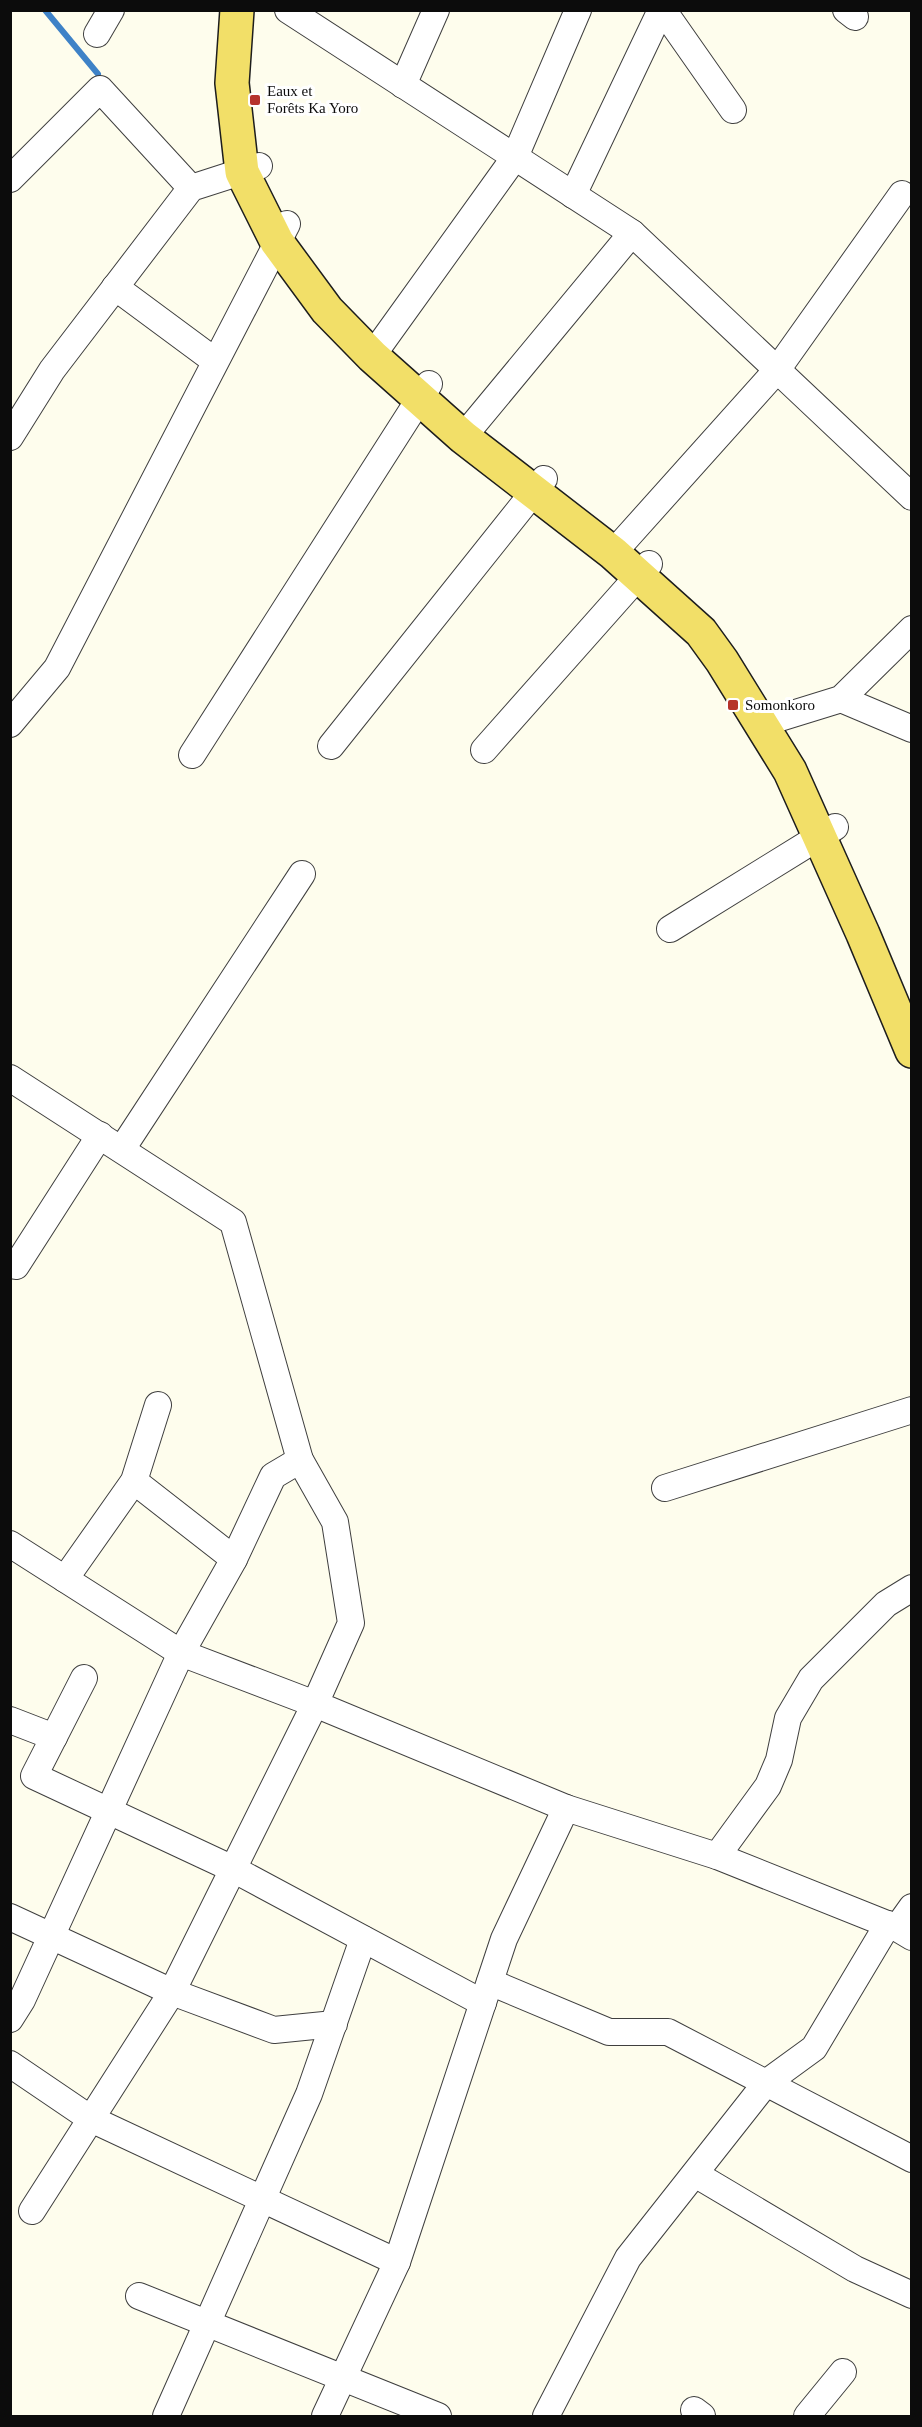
<svg xmlns="http://www.w3.org/2000/svg" width="922" height="2427" font-family="Georgia,serif">
  <rect width="100%" height="100%" fill="#fefded"/>
  <g fill="none" stroke-linecap="round" stroke-linejoin="round">
    <path stroke="#3e82c7" stroke-width="6" d="M45 10 98 74"/>
    <g stroke="#3f3f3f" stroke-width="28">
      <g id="minor">
        <path d="M288 10 632 233 912 497"/>
        <path d="M663 10 733 110"/>
        <path d="M846 10 855 17"/>
        <path d="M97 34 111 10"/>
        <path d="M403 85 436 10"/>
        <path d="M10 179 100 89 191 188"/>
        <path d="M573 195 661 10"/>
        <path d="M115 287 215 361"/>
        <path d="M372 356 515 157 578 10"/>
        <path d="M10 437 52 370 191 188 259 166"/>
        <path d="M463 437 632 233"/>
        <path d="M613 553 777 370 902 194"/>
        <path d="M841 699 912 729"/>
        <path d="M10 724 57 668 287 224"/>
        <path d="M760 724 841 699 912 629"/>
        <path d="M331 746 544 479"/>
        <path d="M484 750 649 564"/>
        <path d="M192 755 429 384"/>
        <path d="M670 929 835 827"/>
        <path d="M10 1078 233 1222 300 1460 335 1522 351 1623 315 1704 566 1808 717 1856 897 1928 912 1937"/>
        <path d="M122 1149 302 874"/>
        <path d="M16 1266 100 1135"/>
        <path d="M134 1481 234 1559"/>
        <path d="M665 1488 912 1410"/>
        <path d="M10 1544 181 1653 315 1704 172 1992 32 2211"/>
        <path d="M65 1579 134 1481 158 1405"/>
        <path d="M84 1678 34 1776 233 1869 483 2003"/>
        <path d="M10 1720 54 1737"/>
        <path d="M717 1856 768 1786 779 1760 788 1718 811 1679 886 1604 912 1588"/>
        <path d="M10 1917 172 1992 274 2030 334 2024"/>
        <path d="M897 1928 912 1907"/>
        <path d="M490 1982 609 2032H668L912 2159"/>
        <path d="M10 2019 22 2000 181 1653 234 1559 273 1476 300 1460"/>
        <path d="M10 2064 91 2119 397 2262"/>
        <path d="M695 2174 855 2269 912 2295"/>
        <path d="M139 2296 438 2416"/>
        <path d="M694 2410 702 2416"/>
        <path d="M166 2416 309 2094 363 1939"/>
        <path d="M325 2416 397 2262 504 1939 566 1808"/>
        <path d="M546 2416 628 2258 766 2083 814 2048 888 1924"/>
        <path d="M807 2416 843 2372"/>
      </g>
    </g>
    <g stroke="#1d1d1d" stroke-width="36">
      <path id="major" d="M237 10 232 83 242 172 277 242 327 310 372 356 463 437 613 553 701 632 722 661 790 771 863 934 912 1051"/>
    </g>
    <use href="#minor" stroke="#fff" stroke-width="26"/>
    <use href="#major" stroke="#f2df68" stroke-width="33"/>
  </g>
  <g fill="#b6332b" stroke="#fff" stroke-width="2">
    <rect x="249" y="94" width="12" height="12" rx="3"/>
    <rect x="727" y="699" width="12" height="12" rx="3"/>
  </g>
  <g text-anchor="middle" stroke-width="6" stroke-linejoin="round" paint-order="stroke">
    <g font-size="15" fill="#0c0c0c" stroke="#fff" text-anchor="start">
      <text x="267" y="96">Eaux et<tspan x="267" dy="17">Forêts Ka Yoro</tspan></text>
      <text x="745" y="710">Somonkoro</text>
    </g>
  </g>
  <rect width="922" height="2427" fill="none" stroke="#0c0c0c" stroke-width="24"/>
</svg>
